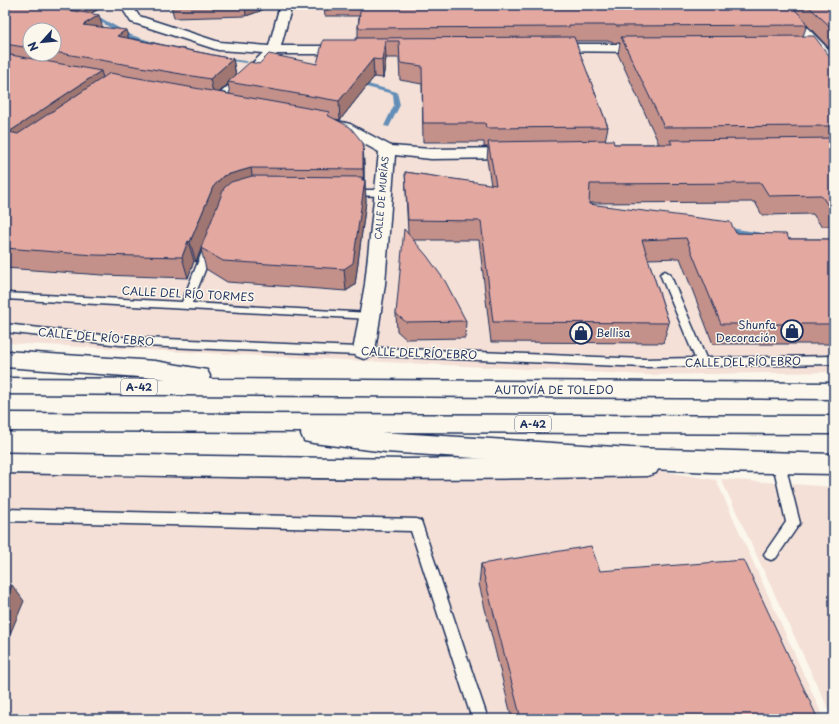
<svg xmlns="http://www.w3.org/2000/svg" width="839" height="724" font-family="'Playpen Sans',sans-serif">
  <rect width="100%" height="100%" fill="#fbf7ec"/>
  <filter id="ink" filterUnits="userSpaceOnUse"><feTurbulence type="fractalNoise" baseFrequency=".025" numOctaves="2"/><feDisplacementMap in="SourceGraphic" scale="8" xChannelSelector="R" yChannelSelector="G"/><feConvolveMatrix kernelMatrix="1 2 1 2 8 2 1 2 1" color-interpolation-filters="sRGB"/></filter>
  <g filter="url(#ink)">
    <g fill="#f4e0d6" fill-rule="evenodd">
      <path d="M5 5H834V372L647 375 5 343ZM30 30H54V54H30Z"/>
      <path d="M612 463 716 480 824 719H5V469Z"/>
      <path d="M721 479 834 487V719H833Z"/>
    </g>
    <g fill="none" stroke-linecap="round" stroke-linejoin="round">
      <g fill="#648eb8" fill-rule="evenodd">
        <path d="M90 14H94L131 35 173 48 171 49 127 37 90 16Z"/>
        <path d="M221 58 246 61 248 62 246 63 223 60H221Z"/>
        <path d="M357 81 397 92 400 105 389 127 384 126 394 105 393 94 355 84V82Z"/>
        <path d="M724 227 762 233 765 235 762 237 722 230 721 229Z"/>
      </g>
      <g stroke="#1b2f5e" stroke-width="3">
        <g id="service">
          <path d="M351 190H382L386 193 382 196 348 195 347 193Z"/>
          <path d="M209 244 214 247 192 303 370 313 375 316 370 319 5 299V293L182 302 204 247Z"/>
          <path d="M665 271 670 274 706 358 834 356V364L644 367 120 345 5 332V324L120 337 644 359 695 358 660 274Z"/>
          <path d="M779 459 783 460 785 464 800 523 776 558 771 560 766 558 764 554 786 522 773 464 775 460Z"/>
          <path d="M5 509 416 519 421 521 488 719H472L411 531 5 521Z"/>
        </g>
      </g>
      <g stroke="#1b2f5e" stroke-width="3">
        <g id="minor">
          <path d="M120 5H132L139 16 219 42 269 46 280 5H292L281 46H350L356 50 350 54H277L223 106H213L211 103 213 100 263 53 218 50 131 22Z"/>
          <path d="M549 44H648L654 48 648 52 544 51 543 48 544 45Z"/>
          <path d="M325 118 350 124 391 146 431 149 516 148 522 150 524 153 522 156 516 158 431 159 395 155 385 284 375 351 372 356 364 359 356 356 353 351 365 284 379 152 340 131 320 126 317 123 320 120Z"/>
          <path d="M5 453 406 459 647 456 656 459 660 466 656 473 647 476C433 482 219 477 5 473Z"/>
        </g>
      </g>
      <g stroke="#1b2f5e" stroke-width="3">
        <path id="tertiary" d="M772 5H785L834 55V67L829 66Z"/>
      </g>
      <g stroke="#1b2f5e" stroke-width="3">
        <g id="motorway">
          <path d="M5 351 155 361 207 370 210 376 209 379 834 383V399L5 394V378L166 379 5 367Z"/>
          <path d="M5 413 834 416V434L381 432 630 448 834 454V474L712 472 590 466 386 452 313 443 304 441 301 434 302 432 5 431Z"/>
        </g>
      </g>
      <use href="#service" fill="#fbf7ec" fill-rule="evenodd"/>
      <use href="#minor" fill="#fbf7ec" fill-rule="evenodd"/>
      <use href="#tertiary" fill="#fbf7ec" fill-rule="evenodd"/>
      <use href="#motorway" fill="#fbf7ec" fill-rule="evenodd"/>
    </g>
    <g fill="#c3918a" stroke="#1b2f5e" fill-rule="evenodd">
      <path d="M5 5H106L90 14 103 27 129 38 233 59 236 75 259 64H317L356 40 358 38V28L359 16H325L324 9H296L295 5H834V53L807 25 803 36 834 62V226H821L813 214 762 215 755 202 589 203V204L736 233 789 239H834V344H713L680 258 648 259 669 323 663 343 491 342 479 240H413L466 321 465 338 406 339 397 331 396 314 408 233 405 172 491 185 487 160 488 147H484V142H423L422 84 400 80 399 58H386L383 78 374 77 340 120 335 119 364 163V180L366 201 355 285 346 291 227 282 206 269 201 249 196 262 194 261 188 278 102 275 5 268ZM30 30H54V54H30ZM575 41H612L613 43H620L618 54 659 144H614L605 141 608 127ZM228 84 230 94 219 92Z"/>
      <path d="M171 5H269L260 11 246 16 174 18Z"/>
      <path d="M481 564 600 571 818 719H512L479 584Z"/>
    </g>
    <g fill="#9f7671" stroke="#1b2f5e">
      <path d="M70 5H106L67 26 61 9Z"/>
      <path d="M245 5H269L260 11 246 16Z"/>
      <path d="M99 15 104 32 83 25Z"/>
      <path d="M126 30 131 47 117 36Z"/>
      <path d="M385 41 386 58 383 78 382 60Z"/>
      <path d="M233 59 236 76 228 82V84L214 97 210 79Z"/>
      <path d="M373 59 374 77 340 120 339 101Z"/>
      <path d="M101 71 106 89 17 151 9 132Z"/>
      <path d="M363 143 364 163V186L365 180 366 201 355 285 346 291 344 269 362 177 363 193 364 186 363 169Z"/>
      <path d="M251 168 254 188 201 248V249L196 262 190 242 213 187 223 176Z"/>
      <path d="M188 241 194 261 188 278 182 257Z"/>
      <path d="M12 585 24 601 5 646V602Z"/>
    </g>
    <g fill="#e3a9a1" stroke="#1b2f5e">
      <path d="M5 5H70L61 9 99 15 83 25 126 30 117 36 233 59 210 79 54 52V30H30V48L5 44Z"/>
      <path d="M361 5H790L803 18 807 25 616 26 615 25H569V27L358 28Z"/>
      <path d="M807 5H834V30Z"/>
      <path d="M814 36 834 62V126L664 127 621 37Z"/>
      <path d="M574 37 608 127 486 128 485 123H423L422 66 400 63 399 41H385L382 60 373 59 339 101 228 82 250 62 259 64 269 54 317 64 323 40H356V38Z"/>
      <path d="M5 54 101 71 9 132 18 134 110 73 330 112 327 115 350 127 363 143V169L251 168 223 176 213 187 190 242 188 241 182 257 94 255 5 248Z"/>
      <path d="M834 138V207H829L821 195 769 196 761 183 590 184 589 204 730 222 736 233 786 234 789 239H834V324H721L686 238 642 240 669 323 493 322 481 221 408 220 405 172 496 185 488 142 613 140 614 144H672L670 140Z"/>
      <path d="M252 176 362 177V180H365L353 263 344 269 223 261 201 248 224 188 231 182Z"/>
      <path d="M404 229 427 256 445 281 466 321 406 322 396 314Z"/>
      <path d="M591 546 600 571 744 560 818 719H521L481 564Z"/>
      <path d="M5 585H12L5 602Z"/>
      <path d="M60 718V719H26Z"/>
    </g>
  </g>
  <defs>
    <g id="shop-ring" transform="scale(1.15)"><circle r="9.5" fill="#fbf7ec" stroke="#1b2f5e" stroke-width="1.5"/><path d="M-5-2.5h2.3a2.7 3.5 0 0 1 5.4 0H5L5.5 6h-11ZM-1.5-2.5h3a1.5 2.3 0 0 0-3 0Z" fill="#1b2f5e"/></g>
  </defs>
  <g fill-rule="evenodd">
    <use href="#shop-ring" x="792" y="331"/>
    <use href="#shop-ring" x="581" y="333"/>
  </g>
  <g text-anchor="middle" stroke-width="3" stroke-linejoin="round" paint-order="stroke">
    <g font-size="9" fill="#1b2f5e" stroke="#fbf7ec">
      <text transform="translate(382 198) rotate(-85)" y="3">CALLE DE MURÍAS</text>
    </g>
    <g fill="#fbf7ec" stroke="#5e6b89" stroke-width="1">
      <rect x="121" y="379" width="36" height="16" rx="3"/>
      <rect x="515" y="416" width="36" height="16" rx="3"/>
    </g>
    <g font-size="10" font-weight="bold" fill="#1b2f5e">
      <text x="139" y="391">A-42</text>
      <text x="533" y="428">A-42</text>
    </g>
    <g font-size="11" fill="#1b2f5e" stroke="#fbf7ec">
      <text transform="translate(188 294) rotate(3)" y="4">CALLE DEL RÍO TORMES</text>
      <text transform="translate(96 337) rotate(5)" y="4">CALLE DEL RÍO EBRO</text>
      <text transform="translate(419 353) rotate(2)" y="4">CALLE DEL RÍO EBRO</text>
      <text transform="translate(743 362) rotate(-1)" y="4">CALLE DEL RÍO EBRO</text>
      <text x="554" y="394">AUTOVÍA DE TOLEDO</text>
    </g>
    <g font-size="11" fill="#1b2f5e" stroke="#fbf7ec" text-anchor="end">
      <text x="776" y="329">Shunfa<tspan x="776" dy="13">Decoración</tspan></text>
      <text x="596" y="337" text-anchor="start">Bellisa</text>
    </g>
  </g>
  <rect width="839" height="724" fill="none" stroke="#fbf7ec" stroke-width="20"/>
  <rect x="10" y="10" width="819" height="704" fill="none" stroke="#1b2f5e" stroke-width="1.5" filter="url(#ink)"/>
  <g transform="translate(42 42) rotate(243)"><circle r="19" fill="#fbf7ec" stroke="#a1a7b3"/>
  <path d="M0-3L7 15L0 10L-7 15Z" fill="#1b2f5e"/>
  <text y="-6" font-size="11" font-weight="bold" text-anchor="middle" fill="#1b2f5e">N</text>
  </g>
</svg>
